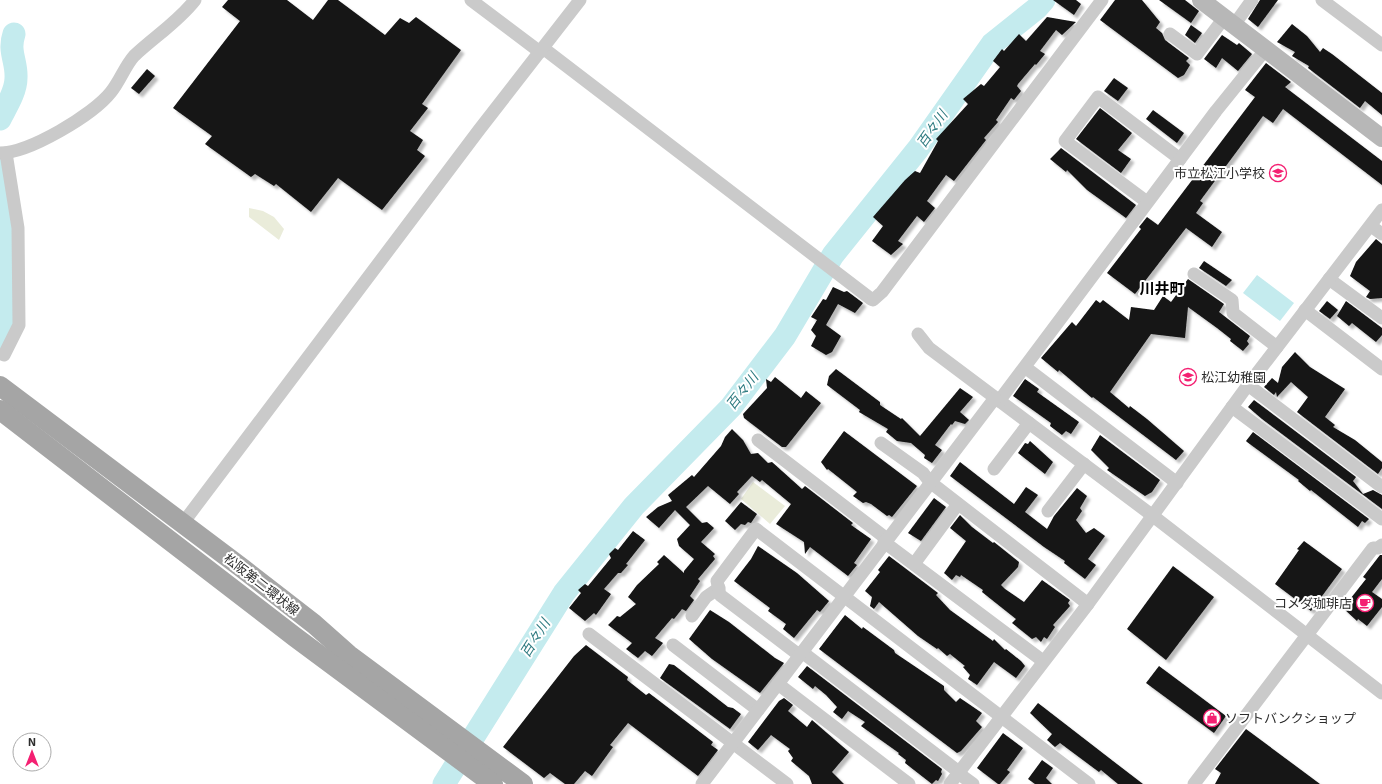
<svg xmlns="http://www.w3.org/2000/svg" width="1382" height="784" font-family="'Exo 2','Noto Sans JP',sans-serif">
  <defs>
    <filter id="shadow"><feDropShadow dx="3.5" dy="3.5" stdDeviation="1" flood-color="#0004"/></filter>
  </defs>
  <rect width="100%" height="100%" fill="#fff"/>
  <g fill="#eaecda">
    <path d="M249 208 263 211 274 217 284 229 279 240 249 217Z"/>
    <path d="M753 482 785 506 770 524 741 499Z"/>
  </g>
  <path fill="#c4ebee" d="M1257 275 1294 303 1280 321 1243 293Z"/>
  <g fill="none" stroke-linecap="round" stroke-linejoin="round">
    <g stroke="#c4ebee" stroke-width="23">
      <path d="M0 119C6 107 16 92 16 78 17 61 8 52 14 34"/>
      <path d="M0 161 8 227 10 318 0 343"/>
      <path d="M444 784 564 593 634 506 731 407 785 336 833 255 918 149 992 44 1037 8 1044 0"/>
    </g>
  </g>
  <g fill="#141414" filter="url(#shadow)">
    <path d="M228 0H287L313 20 328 0H338L385 35 400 18 409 23 416 17 461 50 422 104 428 108 410 131 423 140 417 150 425 156 382 210 338 178 311 212 276 184 274 186 255 174 251 177 205 144 212 136 173 108 240 21 222 7Z"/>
    <path d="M1053 0H1076L1081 4 1074 15Z"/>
    <path d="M1115 0H1142L1160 22 1156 28 1162 33 1165 40 1189 58 1186 61 1190 65 1184 75 1178 78 1100 20Z"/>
    <path d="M1159 0H1185L1199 11 1191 23Z"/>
    <path d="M1260 0H1278L1258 27 1248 19Z"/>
    <path d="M1047 17 1076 22 1062 35 1056 30 1040 51 1045 54 1036 65 1035 64 1018 84 1017 86 1021 91 1014 100 1011 98 996 120 998 122 984 138 986 140 954 181 946 175 927 201 935 208 924 222 917 216 898 241 903 244 891 255 872 241 883 226 873 217 905 180 915 171 920 173 938 141 936 139 968 104 963 99 981 84 984 86 1000 67 993 61 1002 49 1004 51 1019 34 1026 41Z"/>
    <path d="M1292 24 1307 36 1320 52 1323 48 1332 54 1382 93V115L1365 101 1360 108 1308 68 1309 66 1292 56 1295 52 1277 42Z"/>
    <path d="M1191 25 1202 33 1195 43 1185 35Z"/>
    <path d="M1222 35 1237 45 1239 43 1252 54 1238 71 1222 58 1216 68 1204 59Z"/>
    <path d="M1266 63 1291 82 1285 87 1382 161V185L1283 109 1273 123 1263 116 1200 201 1203 203 1196 213 1222 232 1212 247 1186 228 1135 294 1107 273 1141 229 1139 227 1147 217 1158 225 1255 97 1245 90Z"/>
    <path d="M147 69 155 76 139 94 131 88Z"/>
    <path d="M1114 78 1128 88 1118 101 1104 91Z"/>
    <path d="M1100 108 1132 133 1118 150 1131 159 1121 173 1076 139Z"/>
    <path d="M1153 110 1184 133 1177 143 1146 119Z"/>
    <path d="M1061 148 1136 205 1126 218 1087 190 1067 170 1066 172 1050 159Z"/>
    <path d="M1376 239 1382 244V298L1370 299 1366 297 1370 291 1350 276 1356 262Z"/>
    <path d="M1204 261 1232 280 1226 286 1199 268Z"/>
    <path d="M1188 279 1224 304 1219 312 1250 336 1247 341 1249 344 1243 351 1230 341 1231 339 1217 328 1188 307 1185 338 1151 334 1110 392 1129 408 1130 406 1147 419 1184 451 1176 460 1093 397 1092 398 1059 370 1058 372 1041 358 1072 322 1076 326 1096 300 1100 303 1103 300 1129 320 1131 307 1154 310 1163 296 1171 302Z"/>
    <path d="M833 287 844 292 847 291 863 303 855 313 838 304 826 325 841 336 832 352 826 355 811 346 816 336 811 330 817 320 811 317 823 299 826 300Z"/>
    <path d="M1327 301 1338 310 1330 319 1319 311Z"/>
    <path d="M1346 301 1382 328V335L1376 342 1352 323 1349 326 1337 316Z"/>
    <path d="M1295 352 1310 367 1345 389 1325 417 1335 425 1333 427 1355 440 1382 462V468L1378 474 1297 412 1308 397 1291 382 1277 397 1276 392 1274 395 1264 387 1272 378 1278 383 1282 367Z"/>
    <path d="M836 369 880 402V405L901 419 902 418 920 436 960 388 973 397 960 412 969 420 965 424 955 421 952 425 951 424 935 445 942 450 932 463 924 458 925 455 911 443 897 441 886 432 888 429 859 412 860 410 827 385 829 376Z"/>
    <path d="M775 377 801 398 806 391 821 403 786 447H782L744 418 743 414 767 388 766 379 771 382Z"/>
    <path d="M1025 379 1039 389 1037 392 1079 422 1071 434 1066 431 1062 435 1050 426 1051 423 1013 396Z"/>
    <path d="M1254 400 1356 477 1353 481 1363 494 1373 490 1382 495V509L1262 419 1248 407Z"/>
    <path d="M732 429 743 440 751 454 758 453 768 463 772 462 802 489 805 486 853 523 851 525 871 539 854 563 857 565 848 576 810 547 805 554 804 542 776 524 791 504 762 480 760 482 752 476 737 492 739 494 730 504 708 486 686 507 702 523 707 522 714 528 701 542 715 554 713 556 715 559 698 579 700 581 690 596 694 600 686 611 682 609 674 619 672 618 655 638 663 643 652 656 645 651 638 658 626 649 632 643 608 625 617 616 620 617 636 604 628 597 637 585 659 564 657 562 664 555 684 573V571L694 559 679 546 677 539 690 525 675 510 659 528 646 517 658 507 672 501 668 495 692 475 694 477 721 446 725 437Z"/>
    <path d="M844 431 917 486 892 517 889 515 887 516 871 504 866 502 863 503 853 496 857 492 828 469 827 470 821 462Z"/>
    <path d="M1253 432 1369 519 1365 523 1362 521 1358 527 1311 490 1310 491 1298 481 1299 480 1247 442 1246 441Z"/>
    <path d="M1100 435 1160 480 1152 492 1145 496 1107 470 1109 468 1091 450Z"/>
    <path d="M1030 441 1053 462 1045 474 1018 453 1025 443 1028 444Z"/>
    <path d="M960 462 1014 504 1026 487 1038 495 1025 512 1047 529 1054 516 1077 488 1087 496 1080 508 1082 511 1076 520 1086 533 1094 528 1105 536 1088 559 1096 565 1085 579 1064 563 1065 561 1044 547 950 476Z"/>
    <path d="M934 498 946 507 921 541 908 533Z"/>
    <path d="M741 502 757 514 751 523 748 522 745 525 741 524 735 530 725 521Z"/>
    <path d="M960 515 972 527 993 543 994 542 1019 562 1018 567 1001 585 1005 589 1024 602 1042 580 1070 600 1068 603 1070 606 1053 625 1055 627 1047 639 1044 637 1041 642 1036 637 1032 639 1012 623 1016 619 982 592 983 590 961 575 960 577 956 575 952 580 944 573 966 541 950 528Z"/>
    <path d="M633 531 645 540 626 564 628 565 621 573H618L604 589 611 594 596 615 594 613 585 621 569 608 581 593 578 590 585 584 588 586 611 558 609 554 615 548 618 550Z"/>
    <path d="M1304 541 1342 569 1311 611 1275 584 1299 550 1297 549Z"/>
    <path d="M758 546 797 573 829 601 820 612 817 610 794 638 783 629 786 624 768 611 770 608 734 581 751 559Z"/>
    <path d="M1380 555H1382V579L1372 592 1382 599V607L1367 626 1358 619 1357 621 1343 608 1366 579 1363 577Z"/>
    <path d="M889 556 938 593 936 595 950 610 993 641 994 639 1005 650 1006 649 1021 661 1025 666 1016 678 994 662 977 685 968 679 970 675 963 667 965 666 950 654 947 656 938 648 937 649 918 636 879 602 874 609 870 606 872 597 865 591 880 572 878 570Z"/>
    <path d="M1173 566 1214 597 1166 660 1127 629Z"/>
    <path d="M710 610 729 622 775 658 784 663 760 693 712 659 689 639Z"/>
    <path d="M845 615 862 629 863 627 894 650 895 653 944 686V690L956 702 960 698 982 713 976 721 982 727 961 751 957 753 819 649Z"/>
    <path d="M586 645 628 677 627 680 646 695 649 693 713 742 711 745 718 750 698 776 628 723 610 745 613 747 592 776 585 771 574 784H565L550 773 544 778 503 747 574 656Z"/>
    <path d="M669 664 674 665 728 707 733 708 741 714 730 729 660 678Z"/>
    <path d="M807 666 942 769 941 772 942 774 938 781 936 780 932 784 905 763 906 760 898 754 899 753 861 726 865 722 848 711 842 719 833 712 837 707 826 695 815 686 813 689 798 677Z"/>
    <path d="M1159 666 1226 716 1214 733 1146 683Z"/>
    <path d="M784 698 793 705 788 711 807 727 812 720 849 752 832 772 844 784H812L809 776 791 761 793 758 788 751 790 749 771 735 758 750 748 742 779 701Z"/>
    <path d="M1038 703 1113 761 1143 784H1118L1101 770 1099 772 1060 743 1055 747 1047 740 1052 734 1030 713Z"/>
    <path d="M1246 729 1320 784H1215L1221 773 1215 769Z"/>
    <path d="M1003 733 1023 748 1007 770 1010 772 1000 784H998L977 768Z"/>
    <path d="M1042 760 1053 768 1046 778 1052 784H1035L1028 779Z"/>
  </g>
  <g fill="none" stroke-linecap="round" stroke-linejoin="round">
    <g stroke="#cacaca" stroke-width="13">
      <path d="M471 0 540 52"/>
      <path d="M1322 0 1382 45"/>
      <path d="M1234 25 1252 0"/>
      <path d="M1170 34 1197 54 1224 18"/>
      <path d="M543 48 871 299"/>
      <path d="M0 153C29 153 93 115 111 92 120 81 125 66 134 56 154 37 178 22 195 0"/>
      <path d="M1147 202 1065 141 1098 97 1180 159"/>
      <path d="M1371 226 1382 234"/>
      <path d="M1194 274 1232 300 1233 313 1277 347"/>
      <path d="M1329 279 1382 318"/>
      <path d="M873 300 882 292 1102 0"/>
      <path d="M1305 310 1382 369"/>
      <path d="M918 334 929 348 1153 516 1382 693"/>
      <path d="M4 355 19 325 18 228 6 153"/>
      <path d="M1030 371 1177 483"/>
      <path d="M1248 385 1382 487"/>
      <path d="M999 401 1216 111 1266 49"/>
      <path d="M1232 407 1382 519"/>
      <path d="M758 440 887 539"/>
      <path d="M881 443 923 473 930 482 1088 604"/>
      <path d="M994 469 1029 423"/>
      <path d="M1048 511 1084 464"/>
      <path d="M183 523 479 130 580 0"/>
      <path d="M884 542 1043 661"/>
      <path d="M914 564 958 504"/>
      <path d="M692 616 706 597 719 588"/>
      <path d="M589 634 787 784"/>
      <path d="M673 645 758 710"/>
      <path d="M802 652 959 772"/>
      <path d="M799 655 720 595 717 581 756 529 1089 784"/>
      <path d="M778 684 909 784"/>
      <path d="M958 773 973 784"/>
      <path d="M702 784 995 398"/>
      <path d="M950 784 1088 604 1248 385 1382 210"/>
      <path d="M1194 784 1373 548H1378L1382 545"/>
    </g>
    <path stroke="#b7b7b7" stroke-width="18" d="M1201 0 1382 138"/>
    <g stroke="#a5a5a5" stroke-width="20">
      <path d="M0 386 242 568 314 624 349 655 523 784"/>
      <path d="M0 410 295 637 493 784"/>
    </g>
  </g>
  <defs>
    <g id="school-ring" transform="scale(0.9)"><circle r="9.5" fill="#fff" stroke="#f42072" stroke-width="1.5"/><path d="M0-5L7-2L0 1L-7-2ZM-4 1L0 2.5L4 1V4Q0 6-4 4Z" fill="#f42072"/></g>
    <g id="cafe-ring" transform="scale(0.9)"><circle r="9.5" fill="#fff" stroke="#f42072" stroke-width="1.5"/><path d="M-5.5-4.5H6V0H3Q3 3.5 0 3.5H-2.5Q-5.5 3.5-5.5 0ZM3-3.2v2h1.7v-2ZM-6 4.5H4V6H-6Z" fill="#f42072"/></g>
    <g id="shop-ring" transform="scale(0.9)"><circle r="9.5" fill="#fff" stroke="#f42072" stroke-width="1.5"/><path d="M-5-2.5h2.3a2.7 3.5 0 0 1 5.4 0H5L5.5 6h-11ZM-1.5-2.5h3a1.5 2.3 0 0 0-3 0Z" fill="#f42072"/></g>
  </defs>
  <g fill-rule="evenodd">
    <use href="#school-ring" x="1278" y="173"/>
    <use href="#school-ring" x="1188" y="377"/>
    <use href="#cafe-ring" x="1365" y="603"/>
    <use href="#shop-ring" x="1212" y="718"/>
  </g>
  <g text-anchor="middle" stroke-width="4" stroke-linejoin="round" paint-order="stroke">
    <g font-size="13" fill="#2d2d2d" stroke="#fff" text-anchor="end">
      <text x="1265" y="178">市立松江小学校</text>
      <text x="1201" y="382" text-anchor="start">松江幼稚園</text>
      <text x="1352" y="608">コメダ珈琲店</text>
      <text x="1225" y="723" text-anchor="start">ソフトバンクショップ</text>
    </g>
    <g font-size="13" fill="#2d2d2d" stroke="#fff">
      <text transform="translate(262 584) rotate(38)" y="5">松阪第二環状線</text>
    </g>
    <g font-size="14" font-style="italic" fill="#307c82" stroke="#fff">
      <text transform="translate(932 129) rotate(-55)" y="5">百々川</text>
      <text transform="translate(742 391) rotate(-52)" y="5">百々川</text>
      <text transform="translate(535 638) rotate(-58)" y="5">百々川</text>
    </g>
    <g font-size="15" font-weight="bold" fill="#000" stroke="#fff">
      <text x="1162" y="294">川井町</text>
    </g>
  </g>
  <g transform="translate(32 752)"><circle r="19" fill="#ffffff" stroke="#ababab"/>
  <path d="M0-3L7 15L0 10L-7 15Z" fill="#f42072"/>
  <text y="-6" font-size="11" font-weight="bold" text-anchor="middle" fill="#2d2d2d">N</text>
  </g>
</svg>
